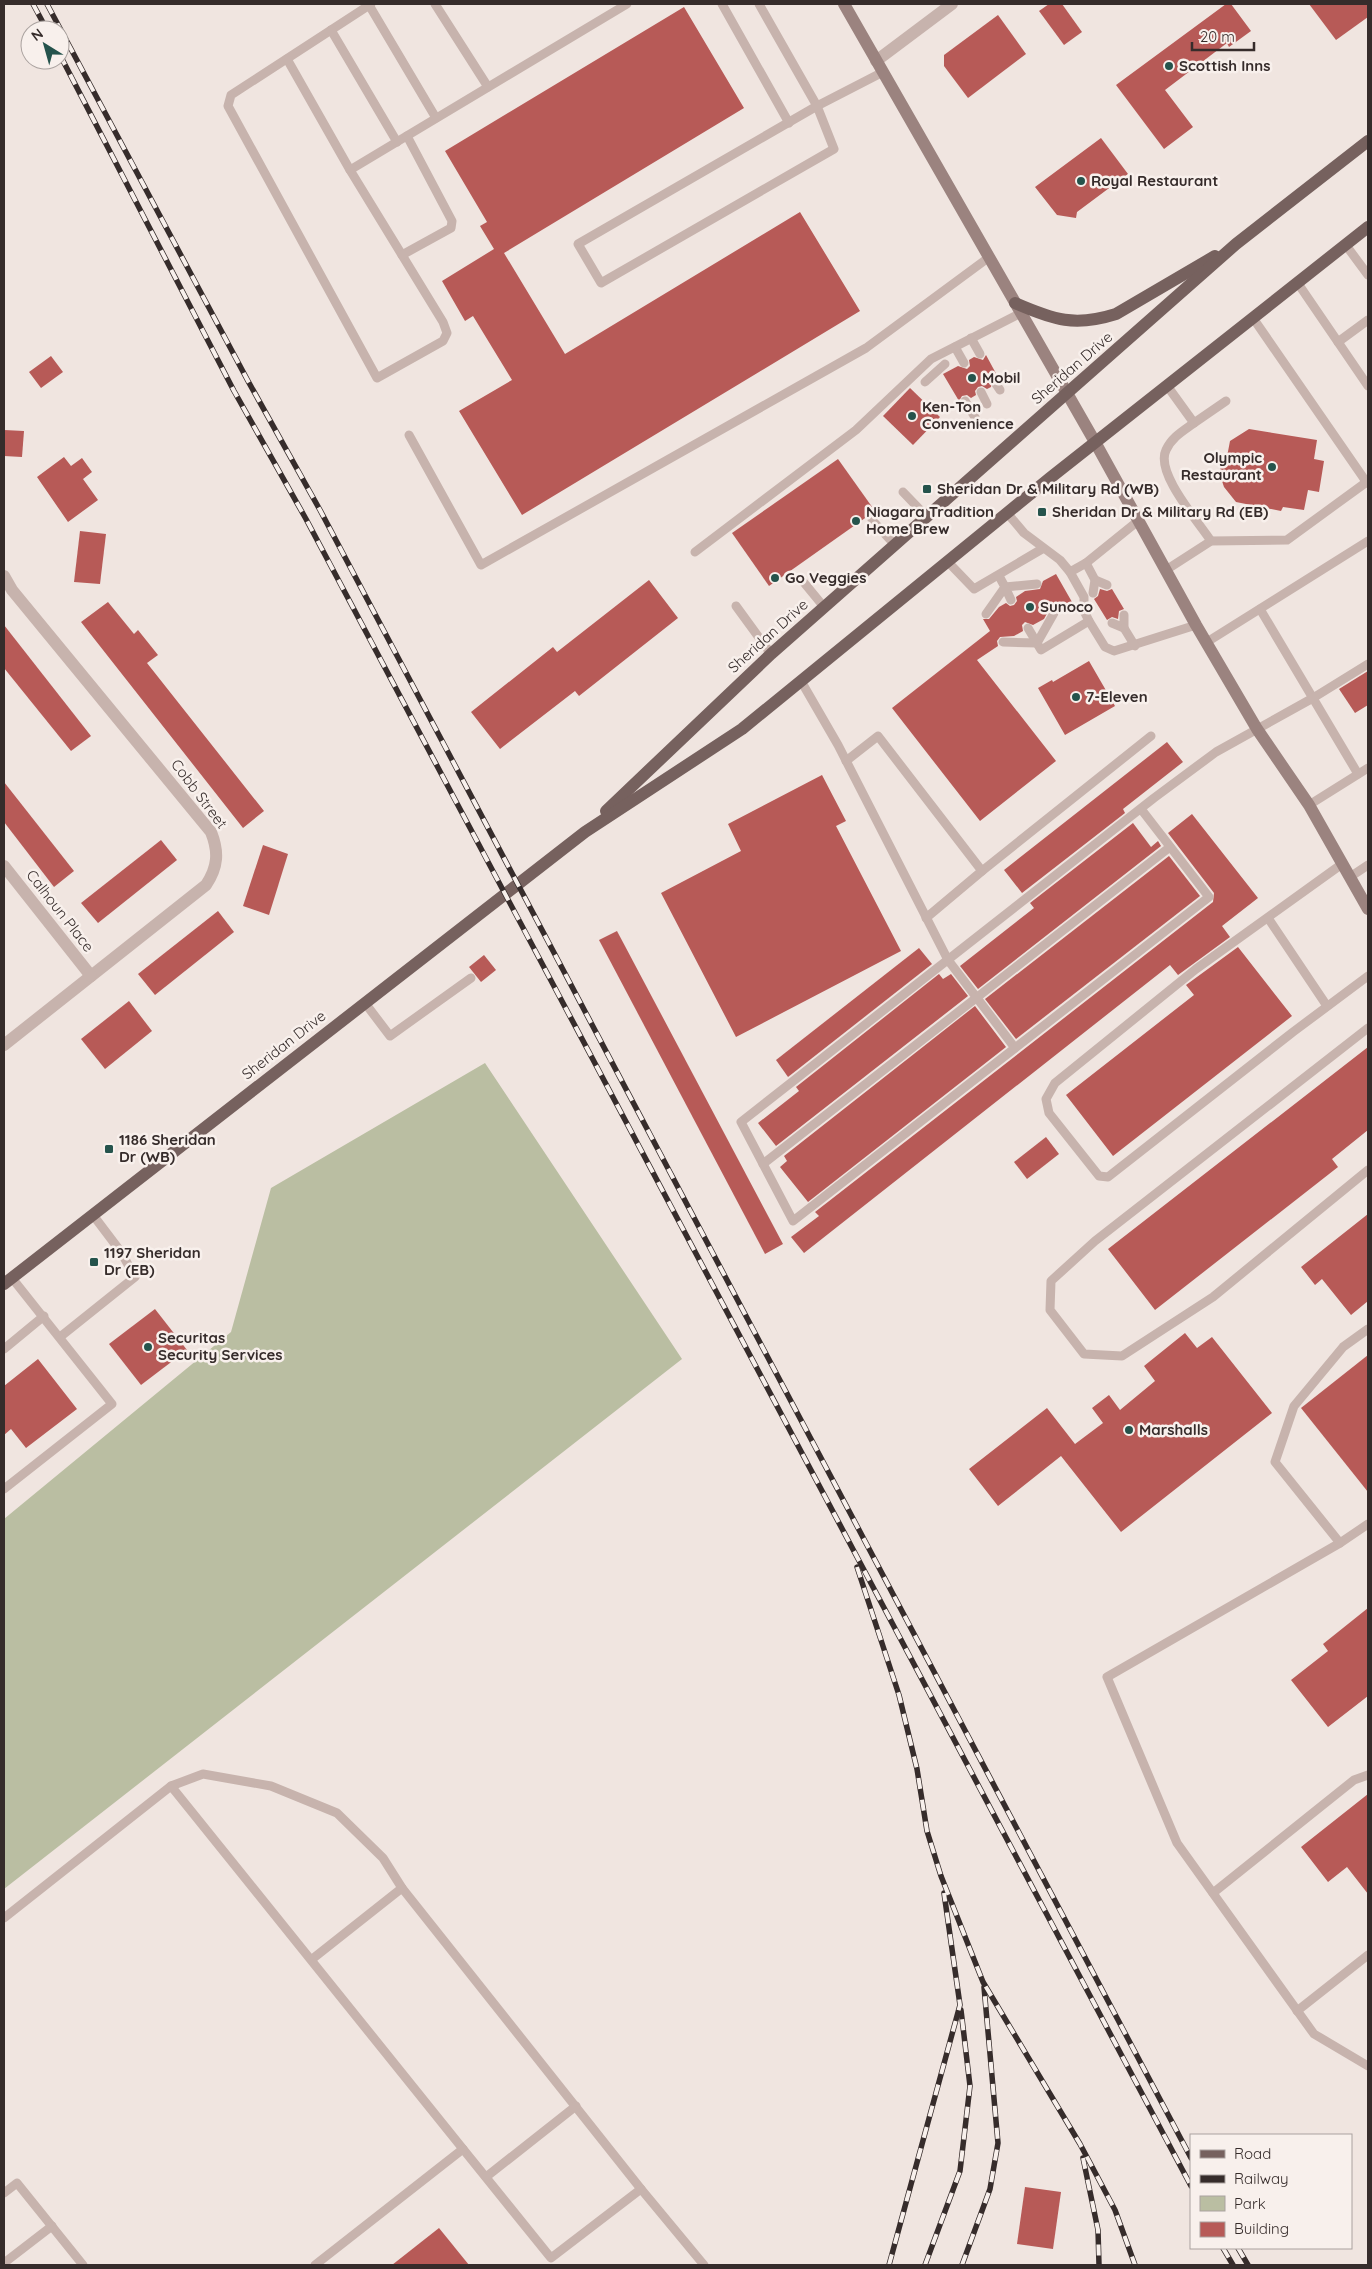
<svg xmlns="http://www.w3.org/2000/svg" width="1372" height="2269" font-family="Quicksand,sans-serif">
  <rect width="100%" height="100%" fill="#f0e5e0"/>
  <path fill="#babea2" d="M485 1063 682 1359 4 1889V1519L231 1332 271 1188Z"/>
  <g fill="#b75a57">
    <path d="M1049 4H1062L1082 32 1064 45 1039 11Z"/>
    <path d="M1226 4H1231L1251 31 1229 47 1227 43 1165 90 1193 127 1164 149 1116 85Z"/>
    <path d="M1309 4H1368V17L1336 40Z"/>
    <path d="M684 7 744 108 504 253 565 354 800 212 860 311 522 515 459 411 512 380 473 316 465 321 442 281 494 249 480 226 487 222 445 151Z"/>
    <path d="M998 15 1026 54 968 98 944 66V55Z"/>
    <path d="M1101 138 1128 174 1077 212 1076 218 1057 215 1035 187Z"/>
    <path d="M986 355 999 379H992L991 387 987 389 982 386 978 387 975 391 976 395 971 398 967 395 962 396 959 401 943 374 958 366 967 369 970 366 969 360 974 357 983 360Z"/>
    <path d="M51 356 63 372 41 388 29 372Z"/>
    <path d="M910 388 940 417 913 445 883 416Z"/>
    <path d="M1249 429 1317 440 1314 459 1324 461 1319 492 1308 490 1304 510 1283 507 1281 511 1236 502 1224 487 1221 478 1220 461 1226 462 1230 441Z"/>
    <path d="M4 430 24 431 22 457 4 456Z"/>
    <path d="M64 457 71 466 82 458 92 472 83 479 98 500 68 522 37 477Z"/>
    <path d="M838 459 875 511 769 586 732 533Z"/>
    <path d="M80 531 106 534 100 584 74 582Z"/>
    <path d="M1056 574 1072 602 1059 610 1054 607 1050 608 1044 619 1033 625 1025 622 1022 625 1023 631 1014 636 1000 637 997 641 998 646 977 660 1056 761 980 821 892 708 990 631 983 619H989L999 607 1006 603 1010 606 1014 605 1017 601 1016 597 1025 591 1040 589 1043 581Z"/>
    <path d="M649 580 678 618 579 696 575 691 500 749 471 712 553 647 557 652Z"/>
    <path d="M1100 589 1107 591 1112 589 1124 609 1119 611 1118 619 1112 617 1107 620 1094 599 1098 596Z"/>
    <path d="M108 602 134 634 138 630 158 655 147 663 264 811 243 828 81 622Z"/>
    <path d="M4 625 91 736 71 751 4 668Z"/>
    <path d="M1089 661 1115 706 1065 735 1038 688 1052 680 1053 682Z"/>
    <path d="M1368 671V705L1355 713 1339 689Z"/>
    <path d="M1167 742 1183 762 1123 809 1125 813 1022 893 1004 870Z"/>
    <path d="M822 775 846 821 836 826 901 951 736 1037 661 893 741 851 728 824Z"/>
    <path d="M4 782 74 871 54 887 4 822Z"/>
    <path d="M1192 814 1258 898 1222 926 1230 937 1178 975 1170 965 804 1253 791 1237 819 1216 815 1212 1213 902 1214 893 1168 833Z"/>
    <path d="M1133 823 1151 847 1158 841 1161 846 978 989 960 966 1034 908 1030 903Z"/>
    <path d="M161 840 177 860 98 923 81 903Z"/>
    <path d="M263 845 288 854 269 915 243 906Z"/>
    <path d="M1169 856 1200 896 1016 1039 985 999Z"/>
    <path d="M218 911 234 932 155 995 138 974Z"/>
    <path d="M617 931 783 1244 765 1254 599 940Z"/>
    <path d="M1238 947 1292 1016 1113 1156 1066 1095 1194 995 1186 985Z"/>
    <path d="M919 948 932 964 788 1077 776 1060Z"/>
    <path d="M484 955 496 970 481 982 469 967Z"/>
    <path d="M939 974 943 979 951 974 968 996 776 1146 758 1123 799 1091 796 1087Z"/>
    <path d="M129 1001 152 1031 105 1069 81 1039Z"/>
    <path d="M975 1006 1006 1047 808 1202 780 1167 787 1161 784 1156Z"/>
    <path d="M1368 1047V1130L1332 1159 1338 1167 1155 1310 1108 1249Z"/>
    <path d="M1046 1137 1059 1154 1027 1179 1014 1162Z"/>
    <path d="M1368 1214V1301L1351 1315 1322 1279 1315 1285 1301 1267Z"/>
    <path d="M155 1309 187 1350 141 1385 109 1344Z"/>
    <path d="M1185 1333 1197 1348 1212 1337 1272 1413 1121 1532 1061 1456 998 1506 969 1469 1047 1408 1075 1444 1103 1423 1092 1408 1109 1395 1120 1410 1155 1381 1144 1366Z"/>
    <path d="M1368 1355V1492L1301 1408Z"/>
    <path d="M38 1359 77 1409 26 1448 11 1429 4 1435V1386Z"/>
    <path d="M1368 1608V1696L1328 1727 1291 1680 1328 1651 1323 1644Z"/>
    <path d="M1368 1794V1894L1347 1867 1328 1882 1301 1847Z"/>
    <path d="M1025 2187 1061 2192 1053 2249 1017 2244Z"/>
    <path d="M439 2228 469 2265H392Z"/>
  </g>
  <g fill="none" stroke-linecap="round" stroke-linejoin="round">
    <g stroke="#c7b3ad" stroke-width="9">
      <path d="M371 4 231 95 228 106 377 378 443 341 447 333 443 322 350 170 627 4"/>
      <path d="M435 4 488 87"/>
      <path d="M722 4 789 123"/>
      <path d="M759 4 817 106 834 149 601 283 578 244 817 106 883 72"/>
      <path d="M369 5 436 118"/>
      <path d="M331 30 397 142"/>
      <path d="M287 59 350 170"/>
      <path d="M1345 244 1368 275"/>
      <path d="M402 255 451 228 452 221 407 136"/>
      <path d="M1297 282 1368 386"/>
      <path d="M1253 318 1367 483"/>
      <path d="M971 338 980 354"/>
      <path d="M1338 342 1368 320"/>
      <path d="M955 347 964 363"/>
      <path d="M925 382 945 364"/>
      <path d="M996 384 1000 390"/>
      <path d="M1168 387 1194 423C1183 431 1172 437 1166 450 1155 473 1198 521 1211 541"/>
      <path d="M981 392 987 404"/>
      <path d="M965 401 975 417"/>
      <path d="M1194 423 1226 401"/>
      <path d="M409 435 481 565 866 348 988 258"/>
      <path d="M903 492 927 517"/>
      <path d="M1008 514 1024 533 1060 560 1070 572"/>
      <path d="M872 520 895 545"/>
      <path d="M1138 521 1086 563 1070 572 1084 597V611L1089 621 1105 647 1114 651 1196 625"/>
      <path d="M695 552 856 430 931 359 1021 313"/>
      <path d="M948 562 974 589 1042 549"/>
      <path d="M1086 563 1095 580 1093 593"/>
      <path d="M1166 570 1211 541 1287 540 1368 481"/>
      <path d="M801 579 824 607"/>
      <path d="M1095 580 1107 585"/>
      <path d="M1011 600 1005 587 1037 584"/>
      <path d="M736 606 771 654"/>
      <path d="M1260 609 1358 774"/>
      <path d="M986 614 1005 587 999 576"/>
      <path d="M1112 623 1124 628V615"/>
      <path d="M1028 628 1041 650 1089 621"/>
      <path d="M1124 628 1135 646"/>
      <path d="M1003 642 1037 643 1054 613"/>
      <path d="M1207 642 1368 541"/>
      <path d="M801 681 838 745 948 960 1015 1048"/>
      <path d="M846 761 878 736 982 871 926 918"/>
      <path d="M1309 805 1368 768"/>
      <path d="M1141 809 1209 897 793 1221 741 1122 1154 798 1216 752 1313 698 1368 664"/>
      <path d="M1342 864 1196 969 1055 1083 1046 1099 1049 1113 1099 1176 1108 1177 1293 1032 1368 976"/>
      <path d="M982 871 1151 736"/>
      <path d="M1350 877 1368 865"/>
      <path d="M1268 918 1327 1006"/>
      <path d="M365 1003 390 1036 471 978"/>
      <path d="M1368 1028 1095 1241 1051 1281 1050 1310 1084 1354 1122 1356 1213 1297 1368 1170"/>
      <path d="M763 1164 1170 847"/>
      <path d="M60 1337 135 1277 121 1252 93 1215"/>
      <path d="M4 1349 44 1316"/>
      <path d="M4 1489 112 1404 12 1278"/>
      <path d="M1368 1524 1340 1543 1107 1677 1177 1843 1314 2034 1368 2066"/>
      <path d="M1340 1543 1275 1462 1294 1406 1343 1347 1368 1329"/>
      <path d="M171 1786 203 1774 271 1786 337 1813 383 1858 402 1888"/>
      <path d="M1213 1893 1354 1780 1368 1775"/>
      <path d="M4 1918 171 1786 463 2149 551 2258 641 2189 402 1888 311 1960"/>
      <path d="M1297 2011 1368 1955"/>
      <path d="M486 2177 576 2106"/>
      <path d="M641 2189 704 2265"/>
      <path d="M4 2193 17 2183 83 2265"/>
      <path d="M4 2263 52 2226"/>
      <path d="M315 2265 463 2149"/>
    </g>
    <g stroke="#c7b3ad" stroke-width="12">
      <path d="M876 61 952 4"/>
      <path d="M4 576 12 590 211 832C219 852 218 867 206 885L4 1045"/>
      <path d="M4 866 91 976"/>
    </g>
    <path stroke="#9b837f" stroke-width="12" d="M844 4 1095 442 1196 625 1257 729 1309 805 1368 909"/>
    <g stroke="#76615e" stroke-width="12">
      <path d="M1015 303C1054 320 1075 327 1116 314L1215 256"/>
      <path d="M606 811 771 654 1236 244 1368 141"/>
      <path d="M4 1284 585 832 742 729 1050 478 1368 227"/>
    </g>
    <g stroke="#362c2b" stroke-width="5.5">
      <g id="rail">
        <path d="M33 4 47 30"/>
        <path d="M47 4 248 381 320 510 1191 2158"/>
        <path d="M60 55 234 391 306 519 1191 2186"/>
        <path d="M857 1567 899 1695 917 1769 927 1831 941 1876 983 1982 1080 2144 1115 2210 1135 2265"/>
        <path d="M1083 2158 1098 2230 1099 2265"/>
        <path d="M1223 2248 1233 2265"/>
        <path d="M1238 2248 1248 2265"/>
        <path d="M889 2265 960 2005 944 1893"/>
        <path d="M925 2265 960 2171 970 2086 961 2010"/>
        <path d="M962 2265 990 2189 998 2143 984 1987"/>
      </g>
    </g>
    <use href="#rail" stroke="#f8f0ec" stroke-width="4" stroke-dasharray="11" stroke-linecap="butt"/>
  </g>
  <g fill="#25534c" stroke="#f8f0ec" stroke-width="2">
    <circle cx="1169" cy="66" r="5"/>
    <circle cx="1081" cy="181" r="5"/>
    <circle cx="972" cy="378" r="5"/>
    <circle cx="912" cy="416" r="5"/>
    <circle cx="1272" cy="467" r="5"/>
    <rect x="922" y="484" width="10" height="10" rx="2.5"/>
    <rect x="1037" y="507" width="10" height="10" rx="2.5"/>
    <circle cx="856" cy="521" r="5"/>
    <circle cx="775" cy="578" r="5"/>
    <circle cx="1030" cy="607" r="5"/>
    <circle cx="1076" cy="697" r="5"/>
    <rect x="104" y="1144" width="10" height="10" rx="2.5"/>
    <rect x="89" y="1257" width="10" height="10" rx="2.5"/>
    <circle cx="148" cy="1347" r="5"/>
    <circle cx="1129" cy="1430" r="5"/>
  </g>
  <g text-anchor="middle" stroke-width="5" stroke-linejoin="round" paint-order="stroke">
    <g font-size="15" font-weight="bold" fill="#362c2b" stroke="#f8f0ec" text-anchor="start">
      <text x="1179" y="71">Scottish Inns</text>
      <text x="1091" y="186">Royal Restaurant</text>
      <text x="982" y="383">Mobil</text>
      <text x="922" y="412">Ken-Ton<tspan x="922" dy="17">Convenience</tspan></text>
      <text x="1262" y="463" text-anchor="end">Olympic<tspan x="1262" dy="17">Restaurant</tspan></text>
      <text x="937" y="494">Sheridan Dr &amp; Military Rd (WB)</text>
      <text x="866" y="517">Niagara Tradition<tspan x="866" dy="17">Home Brew</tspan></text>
      <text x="1052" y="517">Sheridan Dr &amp; Military Rd (EB)</text>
      <text x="785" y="583">Go Veggies</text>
      <text x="1040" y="612">Sunoco</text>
      <text x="1086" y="702">7-Eleven</text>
      <text x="119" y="1145">1186 Sheridan<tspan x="119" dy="17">Dr (WB)</tspan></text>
      <text x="104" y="1258">1197 Sheridan<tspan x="104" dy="17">Dr (EB)</tspan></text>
      <text x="158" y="1343">Securitas<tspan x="158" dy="17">Security Services</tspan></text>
      <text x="1139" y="1435">Marshalls</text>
    </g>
    <g font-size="15" fill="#362c2b" stroke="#f8f0ec">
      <text transform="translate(1072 368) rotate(-41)" y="5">Sheridan Drive</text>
      <text transform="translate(768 636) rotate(-42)" y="5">Sheridan Drive</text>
      <text transform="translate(199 794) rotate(53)" y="5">Cobb Street</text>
      <text transform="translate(60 911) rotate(52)" y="5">Calhoun Place</text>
      <text transform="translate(284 1045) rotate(-38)" y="5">Sheridan Drive</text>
    </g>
  </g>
  <rect width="1372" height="2269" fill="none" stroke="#362c2b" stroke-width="10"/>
  <rect x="1190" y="2134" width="162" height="115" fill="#f8f0ec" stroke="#aaa29f"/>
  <rect x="1200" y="2150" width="25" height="8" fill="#76615e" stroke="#aaa29f"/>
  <text x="1234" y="2159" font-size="15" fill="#362c2b">Road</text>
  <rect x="1200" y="2175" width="25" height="8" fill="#362c2b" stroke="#aaa29f"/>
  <text x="1234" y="2184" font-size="15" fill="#362c2b">Railway</text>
  <rect x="1200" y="2196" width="25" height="15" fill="#babea2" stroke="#aaa29f"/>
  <text x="1234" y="2209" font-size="15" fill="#362c2b">Park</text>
  <rect x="1200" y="2222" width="25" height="15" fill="#b75a57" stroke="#aaa29f"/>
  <text x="1234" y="2234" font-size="15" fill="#362c2b">Building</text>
  <g transform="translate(45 45) rotate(323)"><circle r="24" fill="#f8f0ec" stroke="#aaa29f"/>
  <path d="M0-4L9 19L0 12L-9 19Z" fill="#25534c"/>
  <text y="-8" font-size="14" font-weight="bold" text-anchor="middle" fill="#362c2b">N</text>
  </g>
  <path d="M1192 42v8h62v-8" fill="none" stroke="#362c2b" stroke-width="2.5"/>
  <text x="1200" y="42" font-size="15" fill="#362c2b" stroke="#f8f0ec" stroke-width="4" paint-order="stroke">20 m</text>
</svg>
